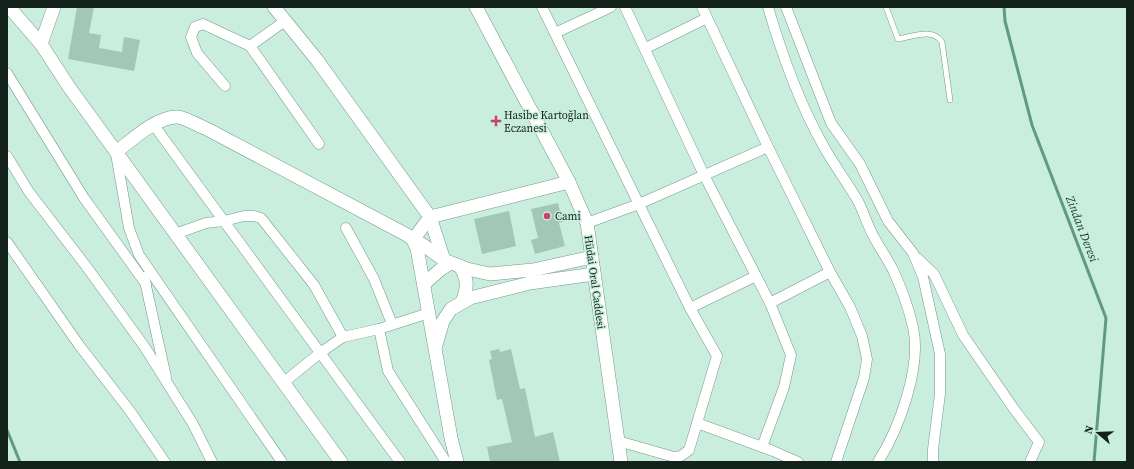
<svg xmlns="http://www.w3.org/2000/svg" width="1134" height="469" font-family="'Source Serif 4',serif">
  <rect width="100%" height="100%" fill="#c9eede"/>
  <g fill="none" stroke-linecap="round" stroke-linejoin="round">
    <g stroke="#609a83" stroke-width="3">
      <path d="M1004 7 1005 21 1032 125 1106 318 1094 462"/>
      <path d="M7 430 20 462"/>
    </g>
  </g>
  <g fill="#a3c7b7">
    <path d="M77 7H94L89 33 101 35 99 48 122 52 124 37 140 40 134 71 68 59Z"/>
    <path d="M558 203 563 222 559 223 565 246 535 254 531 240 538 238 531 209Z"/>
    <path d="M509 211 516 246 482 254 474 219Z"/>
    <path d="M499 349 500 352 511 349 520 389 525 388 535 437 553 432 560 462H490L487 447 512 442 502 399 497 400 489 360 492 359 490 351Z"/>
  </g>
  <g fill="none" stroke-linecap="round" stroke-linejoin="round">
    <g stroke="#769889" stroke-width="6">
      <path id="service" d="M886 7 898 39C911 37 933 27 942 42L950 100"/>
    </g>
    <g stroke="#769889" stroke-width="11">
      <g id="minor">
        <path d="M542 7 690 308 717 356 689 450 681 456 674 457 618 441"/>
        <path d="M625 7 704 175 770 303 791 355 784 387 762 447"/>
        <path d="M702 7 768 147 830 272 850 307 862 336 867 359 864 378 836 462"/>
        <path d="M768 7C782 55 799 103 824 147 834 165 847 182 858 201 864 213 868 227 875 239 881 250 888 260 893 270 901 287 909 310 913 327 922 367 899 429 878 462"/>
        <path d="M786 7 831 123 860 164 888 221 913 253 923 277 940 354V394L933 449V462"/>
        <path d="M555 33 611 7"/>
        <path d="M250 46 319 144"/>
        <path d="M646 48 707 18"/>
        <path d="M7 73 84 198 146 284"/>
        <path d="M225 86 197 53 191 37 195 27 203 24 250 46 285 21"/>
        <path d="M153 124 400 462"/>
        <path d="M116 154 129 228 139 255 282 462"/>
        <path d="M7 156 29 192 86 266 144 346 193 424 212 462"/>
        <path d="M587 223 639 204 768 147"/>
        <path d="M346 228 374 279 392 324"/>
        <path d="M175 234 206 223 224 221 244 216H254L261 218 314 285 343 337"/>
        <path d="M7 242 79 345 130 411 165 462"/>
        <path d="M917 258 934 274 963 335 1014 409 1039 442 1030 462"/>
        <path d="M144 277 166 377"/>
        <path d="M770 303 830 272"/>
        <path d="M690 308 756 276"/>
        <path d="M379 329 388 371 446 462"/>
        <path d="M283 383 320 353 343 337 379 329 429 313"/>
        <path d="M697 423 773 451 798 462"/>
      </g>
    </g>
    <g stroke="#769889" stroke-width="14">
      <g id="tertiary">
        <path d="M9 7 41 44 69 87 341 462"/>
        <path d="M274 7 317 60 430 217 569 182"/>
        <path d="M476 7 569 182 587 223 621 462"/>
        <path d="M41 44 54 7"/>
        <path d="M116 152C132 140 157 116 178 117 186 118 199 126 207 129L407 235 426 247 444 260 467 269 490 274 533 270 592 257"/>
        <path d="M430 217 444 260"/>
        <path d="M413 240 417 248 451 438 457 462"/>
        <path d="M413 240 430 217"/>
        <path d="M460 266C468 280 468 287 462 302"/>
        <path d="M424 284 441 269 451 263"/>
        <path d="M436 345 443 321 451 309 470 298 530 283 594 274"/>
      </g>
    </g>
    <use href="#service" stroke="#fff" stroke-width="5"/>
    <use href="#minor" stroke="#fff" stroke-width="10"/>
    <use href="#tertiary" stroke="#fff" stroke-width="13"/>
  </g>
  <g fill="#ca4078" stroke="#c9eede" stroke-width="1.5">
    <path d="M494 115h4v4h4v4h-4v4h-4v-4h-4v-4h4z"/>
    <circle cx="547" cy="216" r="4"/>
  </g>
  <g text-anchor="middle" stroke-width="3" stroke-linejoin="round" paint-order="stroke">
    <g font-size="11" fill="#14221c" stroke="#c9eede" text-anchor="start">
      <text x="504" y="119">Hasibe Kartoğlan<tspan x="504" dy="13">Eczanesi</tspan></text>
      <text x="555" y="220">Cami</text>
    </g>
    <g font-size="11" fill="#14221c" stroke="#c9eede">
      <text transform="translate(595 282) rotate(82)" y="4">Hüdai Oral Caddesi</text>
    </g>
    <g font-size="12" font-style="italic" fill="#16392c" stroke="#c9eede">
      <text transform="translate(1082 229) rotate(69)" y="4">Zindan Deresi</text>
    </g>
  </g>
  <rect width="1134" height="469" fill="none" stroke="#14221c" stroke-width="16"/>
  <g transform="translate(1098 433) rotate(289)" stroke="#c9eede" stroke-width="3" paint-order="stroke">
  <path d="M0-3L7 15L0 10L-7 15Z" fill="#14221c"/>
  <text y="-6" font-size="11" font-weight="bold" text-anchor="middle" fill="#14221c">N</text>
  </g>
</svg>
